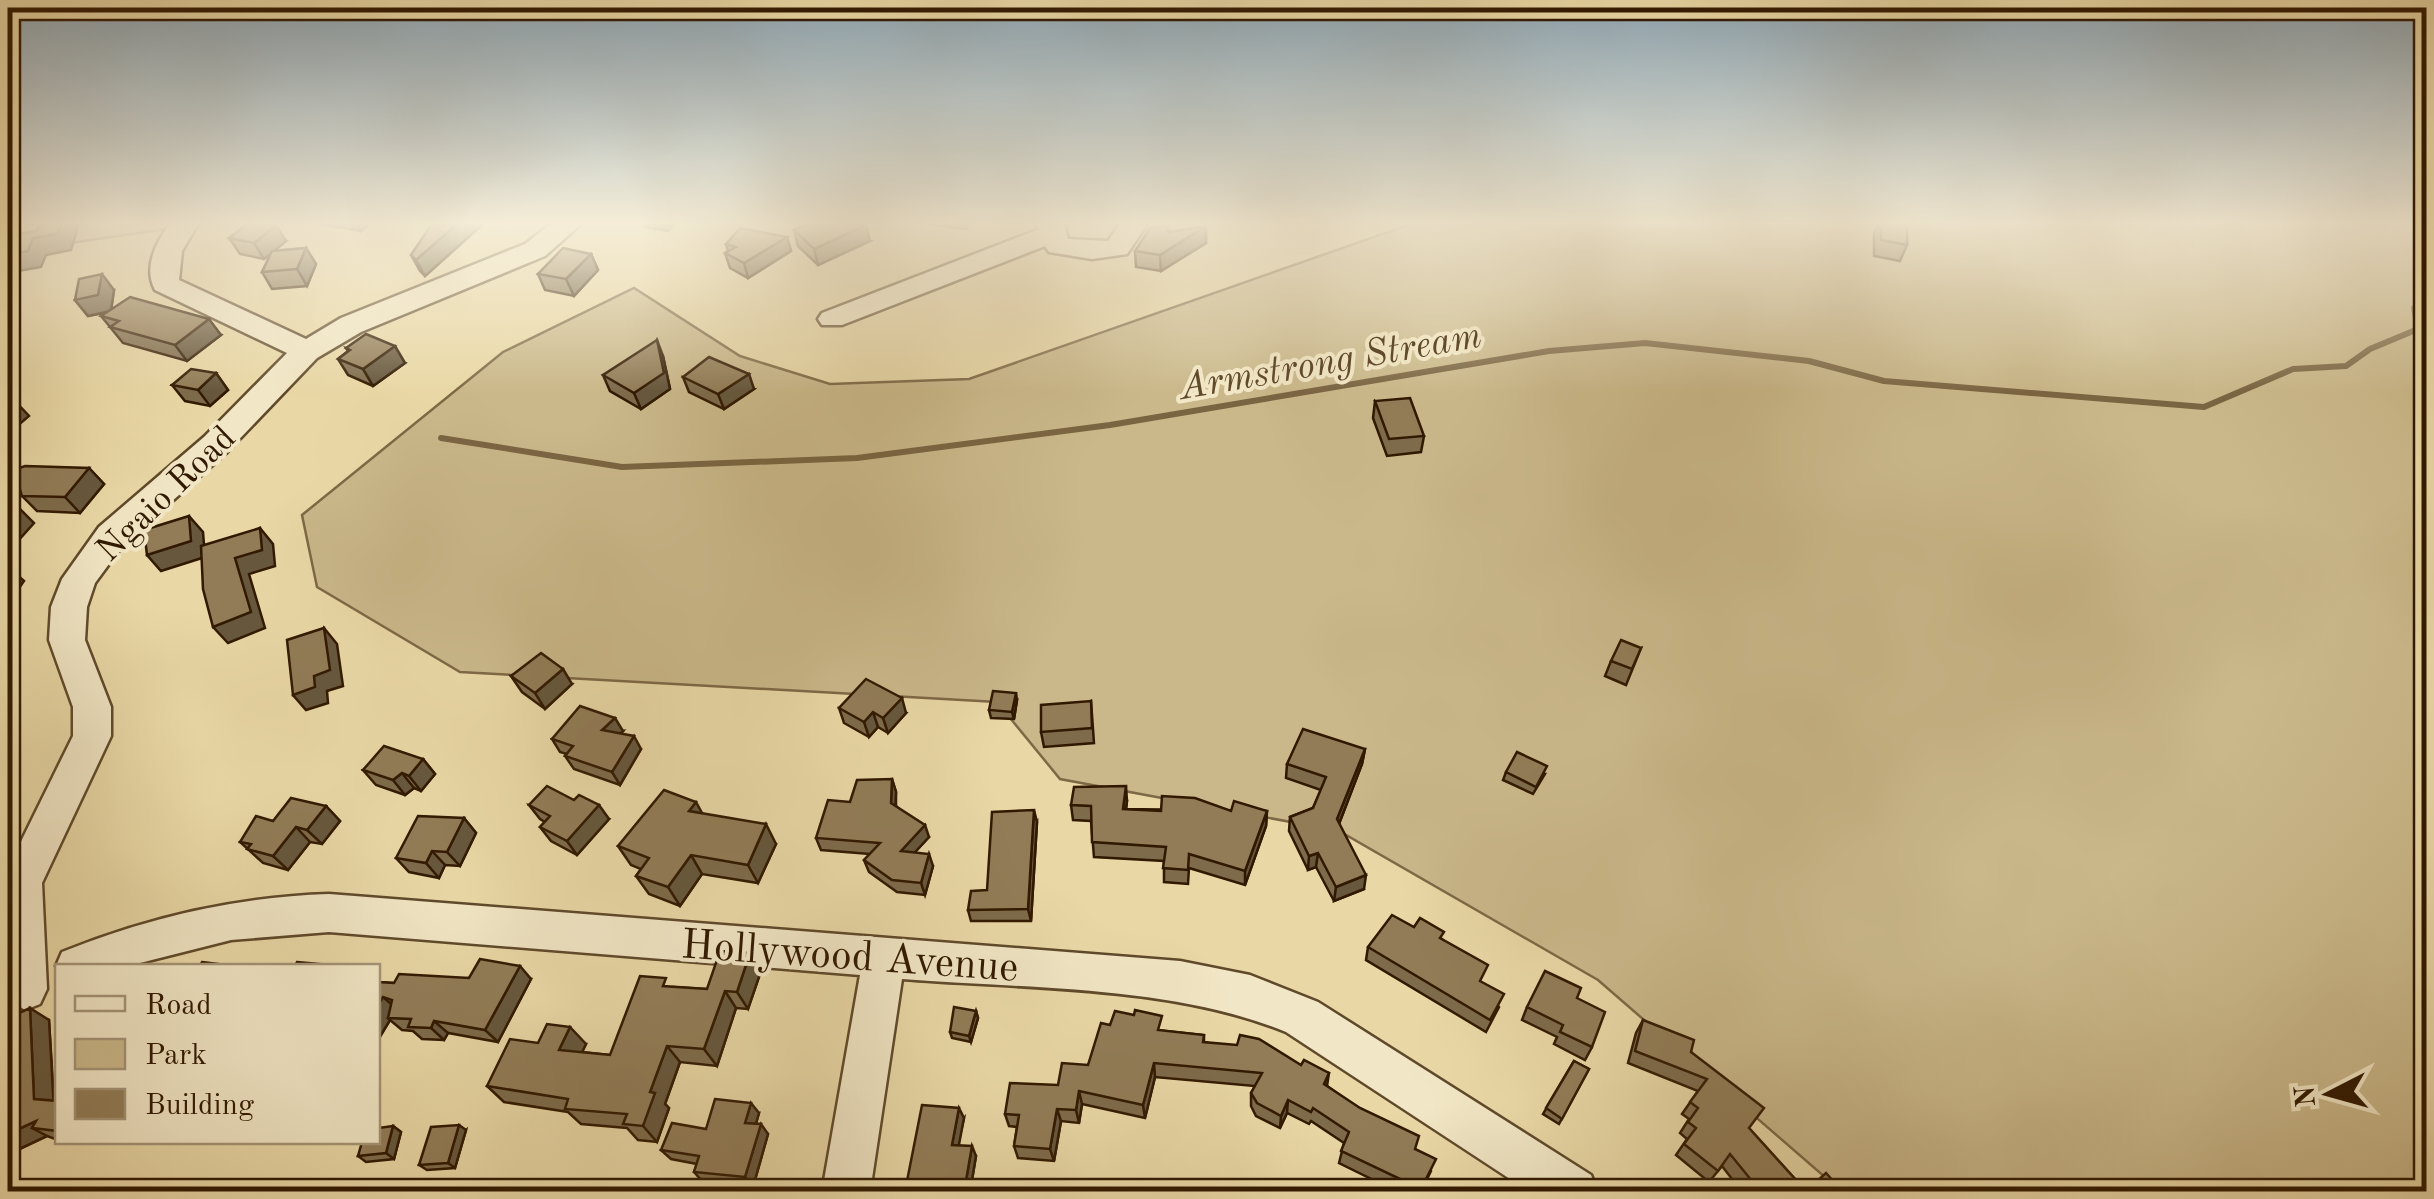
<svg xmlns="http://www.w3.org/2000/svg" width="2434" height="1199" font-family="'Old Standard TT',serif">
  <rect width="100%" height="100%" fill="#e9d8a6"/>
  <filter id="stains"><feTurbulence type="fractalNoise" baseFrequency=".002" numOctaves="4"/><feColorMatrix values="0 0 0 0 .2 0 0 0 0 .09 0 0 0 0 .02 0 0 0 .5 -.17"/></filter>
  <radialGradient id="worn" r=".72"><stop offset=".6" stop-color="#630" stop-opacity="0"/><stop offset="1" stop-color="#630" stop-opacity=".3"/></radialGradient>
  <g fill="#cab88a" stroke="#7e6846" stroke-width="2.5">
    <path d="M8 224H173L166 229 15 251 8 264Z"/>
    <path d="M1411 224H2426V1191H1841L1598 980 1339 831 1060 779 997 702 460 672 317 587 302 515 503 352 634 288 740 356 830 384 969 379Z"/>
  </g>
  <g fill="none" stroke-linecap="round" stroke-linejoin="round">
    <path stroke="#7a6542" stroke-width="6" d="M441 438 622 467 857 458 1110 425 1549 351 1645 343 1809 361 1884 381 2204 407 2293 369 2346 366 2370 349 2418 329 2414 308 2426 305"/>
    <g stroke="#5f492a" stroke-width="5">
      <g id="minor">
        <path d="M170 224H198L182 251 179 280 306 339 341 318 525 244 551 224H581L545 256 361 332 317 358 226 453 123 545 95 583 87 607 85 640 111 707V736L42 883 47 989 40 1004 25 1010 8 999V868L73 736V707L49 640 51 607 62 579 99 527 204 437 287 353 155 290C143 268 156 242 170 224Z"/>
        <path d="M1038 224H1064L1068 239 1108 241 1120 224H1147L1127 254 1092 259 1049 252 1045 246 842 325H822L818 319 822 313 1037 230Z"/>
        <path d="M329 894 1180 961 1250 975 1318 1002 1591 1175 1598 1192H1530L1286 1032C1171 985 1026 989 902 979L870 1192H822L860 975 329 932 231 940 128 966H58V970L56 966 62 952C150 917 235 897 329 894Z"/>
      </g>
    </g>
    <use href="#minor" fill="#f1e6c5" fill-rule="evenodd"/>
  </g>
  <g fill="#7d6b4b" stroke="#311901" stroke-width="2.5">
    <path d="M319 224H369L361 231Z"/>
    <path d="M432 224H483L425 276 420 271 411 255Z"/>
    <path d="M644 224H674L668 231 645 227Z"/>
    <path d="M928 224H968L966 229Z"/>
    <path d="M1879 224H1907V245L1900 261 1874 256V233Z"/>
    <path d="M1206 226V243L1161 271 1136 267 1135 251 1169 232Z"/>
    <path d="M794 230 870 241 818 265 798 246Z"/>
    <path d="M787 237 791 251 748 278 730 268 725 253 728 251 726 244Z"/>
    <path d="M229 238 286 241 274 251 306 248 316 264 307 286 272 289 262 272 271 254 264 259 240 254Z"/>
    <path d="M591 254 598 270 574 296 545 290 538 274Z"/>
    <path d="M114 290 111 310 221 335 187 361 123 343 101 316 109 312 88 316 75 300Z"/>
    <path d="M346 348 405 363 373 386 348 375 338 359 348 351Z"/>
    <path d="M663 356 670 389 641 409 610 391 603 375Z"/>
    <path d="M216 373 228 390 210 406 185 401 172 385Z"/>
    <path d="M683 377 754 389 724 409 689 392Z"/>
    <path d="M1375 401 1424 436 1421 452 1387 456 1373 418Z"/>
    <path d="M89 468 104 484 80 513 37 511 22 496Z"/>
    <path d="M1641 648 1626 685 1605 676 1611 661Z"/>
    <path d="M511 676 572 684 545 709 522 692Z"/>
    <path d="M1017 700 1014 719 991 718 989 710Z"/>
    <path d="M1091 701 1094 743 1044 747 1041 732Z"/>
    <path d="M839 708 906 713 888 733 878 727 869 737 844 723Z"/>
    <path d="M623 731 620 734 641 749 620 785 574 769 565 756 567 754 560 752 552 739Z"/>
    <path d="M1365 749 1362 764 1339 824 1364 889 1334 901 1316 867 1308 870 1289 831 1290 817 1313 808 1321 790 1286 778 1287 764Z"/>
    <path d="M423 759 435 774 421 791 414 788 405 795 376 785 363 770Z"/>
    <path d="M1506 772 1545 774 1533 794 1503 780Z"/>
    <path d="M892 779 896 792V806L929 837 915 852 933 866 925 895 897 892 869 872 864 860 870 854 821 850 816 838 850 802Z"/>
    <path d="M1127 801 1126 809 1267 811 1266 826 1245 885 1189 868 1188 884 1164 882V861L1094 857 1091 821 1073 820 1071 805Z"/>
    <path d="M529 805 609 819 577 855 551 841 540 827 545 822 540 819Z"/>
    <path d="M326 806 340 821 322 844 310 842 288 870 263 863 240 842 273 821Z"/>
    <path d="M703 814 776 844 758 883 702 874 680 906 649 894 636 876 641 869 631 865 618 846Z"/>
    <path d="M464 818 476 833 460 866 445 865 439 878 409 872 396 858Z"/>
    <path d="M1037 822 1031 921H971L968 910 987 890Z"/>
    <path d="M1414 927 1442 939 1481 982 1499 1007 1486 1032 1366 960 1368 947Z"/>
    <path d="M761 971 748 1009 736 1008 717 1066 680 1062 665 1104 669 1108 657 1142 638 1140 627 1128 581 1124 568 1112 504 1102 487 1086 538 1043 586 1044 582 1052 610 1055 673 987 707 989Z"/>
    <path d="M469 978 531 979 498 1042 448 1033 444 1040 422 1039 413 1031 402 1030 390 1020 378 1040V982L394 983Z"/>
    <path d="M1577 998 1592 1047 1585 1060 1554 1044 1557 1037 1522 1020 1527 1007Z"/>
    <path d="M976 1011 978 1018 971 1042 952 1038 950 1032Z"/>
    <path d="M8 1018 49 1020 54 1101H58V1140L47 1136 11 1153 8 1151Z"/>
    <path d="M1643 1020 1691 1052 1749 1128 1806 1191 1843 1192H1742L1722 1166 1709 1182 1676 1155 1687 1139 1680 1133 1689 1119 1682 1114 1698 1091 1628 1063 1636 1033Z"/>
    <path d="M1110 1025 1204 1035V1042L1329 1073 1327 1086 1415 1149 1431 1171 1421 1192H1398L1339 1163 1344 1143 1311 1121 1309 1124 1287 1113 1280 1128 1256 1116 1251 1106V1093L1255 1086 1155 1077 1145 1118 1082 1104 1079 1123 1061 1121 1054 1161 1018 1158 1014 1146 1017 1127 1009 1126 1005 1114 1058 1085 1088 1065Z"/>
    <path d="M1574 1061 1589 1069 1559 1124 1543 1114Z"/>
    <path d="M759 1113 756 1124 768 1134 753 1187 703 1182 694 1172 697 1164 671 1159 661 1150 706 1129Z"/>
    <path d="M964 1118 958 1145 976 1156 970 1192 913 1191 907 1181Z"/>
    <path d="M393 1126 401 1132 394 1159 366 1162 358 1156Z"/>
    <path d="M466 1130 455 1168 427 1170 419 1165Z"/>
  </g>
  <g fill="#66573d" stroke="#311901" stroke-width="2.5">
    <path d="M61 224H79L71 250 46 255 41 267 19 271 8 258V255L33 238Z"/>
    <path d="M357 224H369L361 231Z"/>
    <path d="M457 224H483L425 276 416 260Z"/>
    <path d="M276 225 286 241 264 259 254 243Z"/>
    <path d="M866 225 870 241 818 265 814 249Z"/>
    <path d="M1206 226V243L1161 271 1160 255Z"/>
    <path d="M787 237 791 251 748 278 744 263Z"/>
    <path d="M306 248 316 264 307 286 297 269Z"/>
    <path d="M591 254 598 270 574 296 566 279Z"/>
    <path d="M102 274 114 290 111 311 88 316 75 300Z"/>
    <path d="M209 319 221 335 187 361 175 345Z"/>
    <path d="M657 340 663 356 670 389 641 409 634 393Z"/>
    <path d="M395 346 405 363 373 386 363 369Z"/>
    <path d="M216 373 228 390 210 406 198 390Z"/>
    <path d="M749 374 754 389 724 409 718 394Z"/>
    <path d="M14 400 29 416 8 434V405Z"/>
    <path d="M89 468 104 484 80 513 65 497Z"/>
    <path d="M18 507 34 523 8 552V518Z"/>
    <path d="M189 516 203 532 205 557 161 571 147 555Z"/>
    <path d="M260 528 273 544 275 566 249 574 265 628 228 643 213 627 235 558Z"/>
    <path d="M8 557 17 567 14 572 24 581 8 604Z"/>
    <path d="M324 628 337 644 343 686 327 691 328 703 306 710 293 695 314 676Z"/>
    <path d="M563 669 572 684 545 709 535 693Z"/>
    <path d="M1016 693 1017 700 1014 719 1012 712Z"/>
    <path d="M902 698 906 713 888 733 883 718Z"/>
    <path d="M873 712 878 727 869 737 864 722Z"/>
    <path d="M615 718 623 731 610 743 602 730Z"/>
    <path d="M634 736 641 749 620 785 612 772Z"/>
    <path d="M1365 749 1362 764 1335 834 1337 819Z"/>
    <path d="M423 759 435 774 421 791 409 776Z"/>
    <path d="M402 773 414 788 405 795 393 780Z"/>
    <path d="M892 779 896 792 895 815 891 803Z"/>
    <path d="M1126 786 1127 801 1124 823 1123 809Z"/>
    <path d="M696 802 707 822 689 811Z"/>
    <path d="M599 805 609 819 577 855 567 841Z"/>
    <path d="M326 806 340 821 322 844 307 830Z"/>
    <path d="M1034 810 1037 822 1031 921 1028 909Z"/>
    <path d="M1267 811 1266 826 1245 885V871Z"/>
    <path d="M464 818 476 833 460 866 447 852Z"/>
    <path d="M766 824 776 844 758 883 748 865Z"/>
    <path d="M925 825 929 837 905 863 901 851Z"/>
    <path d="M296 827 310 842 288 870 273 856Z"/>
    <path d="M432 851 445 865 439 878 426 863Z"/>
    <path d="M1318 853 1316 867 1308 870 1309 856Z"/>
    <path d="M929 854 933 866 925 895 921 883Z"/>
    <path d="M691 855 702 874 680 906 668 887Z"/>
    <path d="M1366 875 1364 889 1334 901 1336 887Z"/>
    <path d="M750 953 761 971 748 1009 737 992Z"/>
    <path d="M520 966 531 979 498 1042 485 1030Z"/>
    <path d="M725 991 736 1008 717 1066 704 1049Z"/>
    <path d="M383 997 397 1009 388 1018 390 1020 378 1040V1005Z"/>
    <path d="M30 1008 49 1020 54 1110 34 1099Z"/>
    <path d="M976 1011 978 1018 971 1042 969 1036Z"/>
    <path d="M434 1021 448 1033 444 1040 431 1028Z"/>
    <path d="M570 1027 586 1044 575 1067 559 1050Z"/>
    <path d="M667 1046 680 1062 665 1104 669 1108 657 1142 643 1126 650 1092Z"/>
    <path d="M1154 1063 1155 1077 1145 1118 1143 1105Z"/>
    <path d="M1079 1091 1082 1104 1079 1123 1076 1110Z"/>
    <path d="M1288 1100 1287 1113 1280 1128 1281 1116Z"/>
    <path d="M751 1103 759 1113 753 1133 745 1123Z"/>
    <path d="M959 1108 964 1118 957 1155 952 1145Z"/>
    <path d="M1057 1109 1061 1121 1054 1161 1050 1149Z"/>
    <path d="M36 1121 32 1128 47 1136 11 1153 8 1151V1134Z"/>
    <path d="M761 1124 768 1134 753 1187 745 1177Z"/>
    <path d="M459 1125 466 1130 455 1168 448 1163Z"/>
    <path d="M393 1126 401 1132 394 1159 386 1153Z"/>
    <path d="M972 1146 976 1156 970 1192H964Z"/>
    <path d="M142 1184 156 1192H138Z"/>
    <path d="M34 1186 45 1191 30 1192Z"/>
  </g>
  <g fill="#917c57" stroke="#311901" stroke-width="2.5">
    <path d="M41 224H61L58 234 33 238 28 251 8 255V249L12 235 36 231Z"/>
    <path d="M247 224H273L276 225 254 243 229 238Z"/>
    <path d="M432 224H457L416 260 411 255Z"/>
    <path d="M807 224H866V225L814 249 794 230Z"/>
    <path d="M1881 224H1907V245L1881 240Z"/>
    <path d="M1166 225 1169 232 1206 226 1160 255 1135 251 1150 228Z"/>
    <path d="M740 228 787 237 744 263 725 253 736 247 726 244Z"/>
    <path d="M306 248 297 269 262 272 272 251Z"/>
    <path d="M563 248 591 254 566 279 538 274Z"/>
    <path d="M102 274 98 295 75 300 79 279Z"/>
    <path d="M130 297 209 319 175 345 110 327 119 321 101 316Z"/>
    <path d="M366 334 395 346 363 369 338 359 350 350 346 348Z"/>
    <path d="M657 340 664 373 634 393 603 375Z"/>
    <path d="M709 357 749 374 718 394 683 377Z"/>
    <path d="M191 369 216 373 198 390 172 385Z"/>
    <path d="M1410 398 1424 436 1389 439 1375 401Z"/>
    <path d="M25 466 89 468 65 497 22 496 14 470Z"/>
    <path d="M8 506 18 507 8 518Z"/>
    <path d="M189 516 191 541 147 555 144 530Z"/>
    <path d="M260 528 262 550 235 558 251 612 213 627 203 589 201 546Z"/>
    <path d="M324 628 330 670 314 676 315 687 293 695 287 640Z"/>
    <path d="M1621 640 1641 648 1632 669 1611 661Z"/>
    <path d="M541 653 563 669 535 693 511 676Z"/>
    <path d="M866 679 902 698 883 718 873 712 864 722 839 708Z"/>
    <path d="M993 691 1016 693 1012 712 989 710Z"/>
    <path d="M1091 701 1092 728 1041 732V705Z"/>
    <path d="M580 706 615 718 602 730 634 736 612 772 565 756 573 746 552 739Z"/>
    <path d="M1303 729 1365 749 1337 819 1366 875 1336 887 1318 853 1309 856 1290 817 1313 808 1326 777 1287 764Z"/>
    <path d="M384 746 423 759 409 776 402 773 393 780 363 770Z"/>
    <path d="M1517 752 1547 766 1536 787 1506 772Z"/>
    <path d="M892 779 891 803 925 825 901 851 929 854 921 883 892 880 864 860 880 843 816 838 828 800 850 802 857 780Z"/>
    <path d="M547 786 574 800 579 795 599 805 567 841 540 827 550 816 529 805Z"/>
    <path d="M1126 786 1123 809 1161 811 1162 796 1195 798 1231 811 1234 801 1267 811 1245 871 1189 854 1188 870 1163 868 1166 847 1092 842 1091 806 1071 805 1074 787Z"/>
    <path d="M664 790 696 802 689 811 766 824 748 865 691 855 668 887 636 876 649 858 618 846Z"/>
    <path d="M291 798 326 806 307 830 296 827 273 856 247 849 251 844 240 842 256 816 273 821Z"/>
    <path d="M1034 810 1028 909 968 910 971 891 987 890 992 812Z"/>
    <path d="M418 816 464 818 447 852 432 851 426 863 396 858Z"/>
    <path d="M1392 915 1414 927 1420 918 1444 932 1440 938 1488 965 1480 981 1504 994 1490 1020 1368 947Z"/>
    <path d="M720 951 750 953 737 992 725 991 704 1049 667 1046 650 1092 655 1093 643 1126 623 1124 627 1114 565 1109 568 1099 487 1086 510 1039 538 1043 547 1024 570 1027 559 1050 610 1055 640 976 666 978 663 986 707 989Z"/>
    <path d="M480 959 520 966 485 1030 434 1021 431 1028 408 1027 411 1019 388 1018 392 1000 383 997 378 1005V982L394 983 399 974 469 978Z"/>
    <path d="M202 962 234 966H200Z"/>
    <path d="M297 962 330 965 329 966H295Z"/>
    <path d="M1545 971 1581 988 1577 998 1605 1012 1592 1047 1560 1032 1563 1025 1527 1007Z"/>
    <path d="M954 1007 976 1011 969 1036 950 1032Z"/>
    <path d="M30 1008 34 1099 58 1101V1131L32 1128 36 1121 8 1134V1018Z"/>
    <path d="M1135 1010 1162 1016 1158 1030 1204 1035 1203 1042 1237 1045 1240 1035 1259 1039 1301 1065 1304 1060 1329 1073 1324 1084 1360 1108 1419 1136 1415 1149 1436 1159 1421 1189 1341 1151 1349 1132 1313 1108 1311 1112 1288 1100 1281 1116 1257 1103 1251 1093 1262 1073 1154 1063 1143 1105 1079 1091 1076 1110 1057 1109 1050 1149 1014 1146 1019 1115 1005 1114 1010 1083 1058 1085 1062 1063 1088 1065 1101 1023 1110 1025 1115 1011 1134 1015Z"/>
    <path d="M1643 1020 1694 1040 1691 1052 1764 1108 1749 1128 1806 1191 1826 1173 1843 1192H1761L1730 1154 1718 1171 1684 1144 1696 1128 1688 1122 1698 1108 1690 1102 1707 1079 1635 1051Z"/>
    <path d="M1574 1061 1589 1069 1562 1119 1546 1108Z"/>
    <path d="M715 1099 751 1103 745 1123 761 1124 745 1177 694 1172 699 1156 661 1150 672 1123 706 1129Z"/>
    <path d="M922 1105 959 1108 952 1145 972 1146 964 1192H921L923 1182 907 1181Z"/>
    <path d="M459 1125 448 1163 419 1165 431 1127Z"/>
    <path d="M393 1126 386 1153 358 1156 362 1142H378V1128Z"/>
    <path d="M118 1182 142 1184 138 1192H113Z"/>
    <path d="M11 1183 34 1186 30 1192H8Z"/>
    <path d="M541 1188 566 1189 565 1192H540Z"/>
    <path d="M79 1189 108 1192H78Z"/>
  </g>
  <linearGradient id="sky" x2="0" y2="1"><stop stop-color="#8fa8b7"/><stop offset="0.57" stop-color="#f5edd7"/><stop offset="1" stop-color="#f5edd7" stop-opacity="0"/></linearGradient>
  <rect width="2434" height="392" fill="url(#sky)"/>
  <g text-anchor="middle" stroke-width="8" stroke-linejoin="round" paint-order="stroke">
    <g font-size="35" fill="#311901" stroke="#f1e6c5">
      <text transform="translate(165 493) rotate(-44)" y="12">Ngaio Road</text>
    </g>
    <g font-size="38" font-style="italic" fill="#614b2d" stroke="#f1e6c5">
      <text transform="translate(1330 360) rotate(-10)" y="13">Armstrong Stream</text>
    </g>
    <g font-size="42" fill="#311901" stroke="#f1e6c5">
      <text transform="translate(850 954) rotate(4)" y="15">Hollywood Avenue</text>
    </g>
  </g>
  <rect width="2434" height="1199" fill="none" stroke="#e9d8a6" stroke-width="40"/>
  <rect x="10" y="10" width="2414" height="1179" fill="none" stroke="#311901" stroke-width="5"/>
  <rect x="20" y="20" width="2394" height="1159" fill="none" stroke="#311901" stroke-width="2.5"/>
  <rect x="55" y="964" width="325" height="180" fill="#f1e6c5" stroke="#a49477" stroke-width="2.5"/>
  <rect x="75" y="996" width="50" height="15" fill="#f1e6c5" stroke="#a49477" stroke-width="2.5"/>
  <text x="145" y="1014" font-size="30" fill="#311901">Road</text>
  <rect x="75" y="1039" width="50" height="30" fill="#cab88a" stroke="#a49477" stroke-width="2.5"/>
  <text x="145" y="1064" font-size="30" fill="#311901">Park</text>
  <rect x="75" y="1089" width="50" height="30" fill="#917c57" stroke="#a49477" stroke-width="2.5"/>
  <text x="145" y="1114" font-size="30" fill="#311901">Building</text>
  <g transform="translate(2329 1094) rotate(264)" stroke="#f1e6c5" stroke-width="8" paint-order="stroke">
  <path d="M0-8L18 38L0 25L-18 38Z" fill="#311901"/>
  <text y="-15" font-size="28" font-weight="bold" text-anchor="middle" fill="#311901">N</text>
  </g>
  <rect width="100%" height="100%" filter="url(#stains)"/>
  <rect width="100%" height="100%" fill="url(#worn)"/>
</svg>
